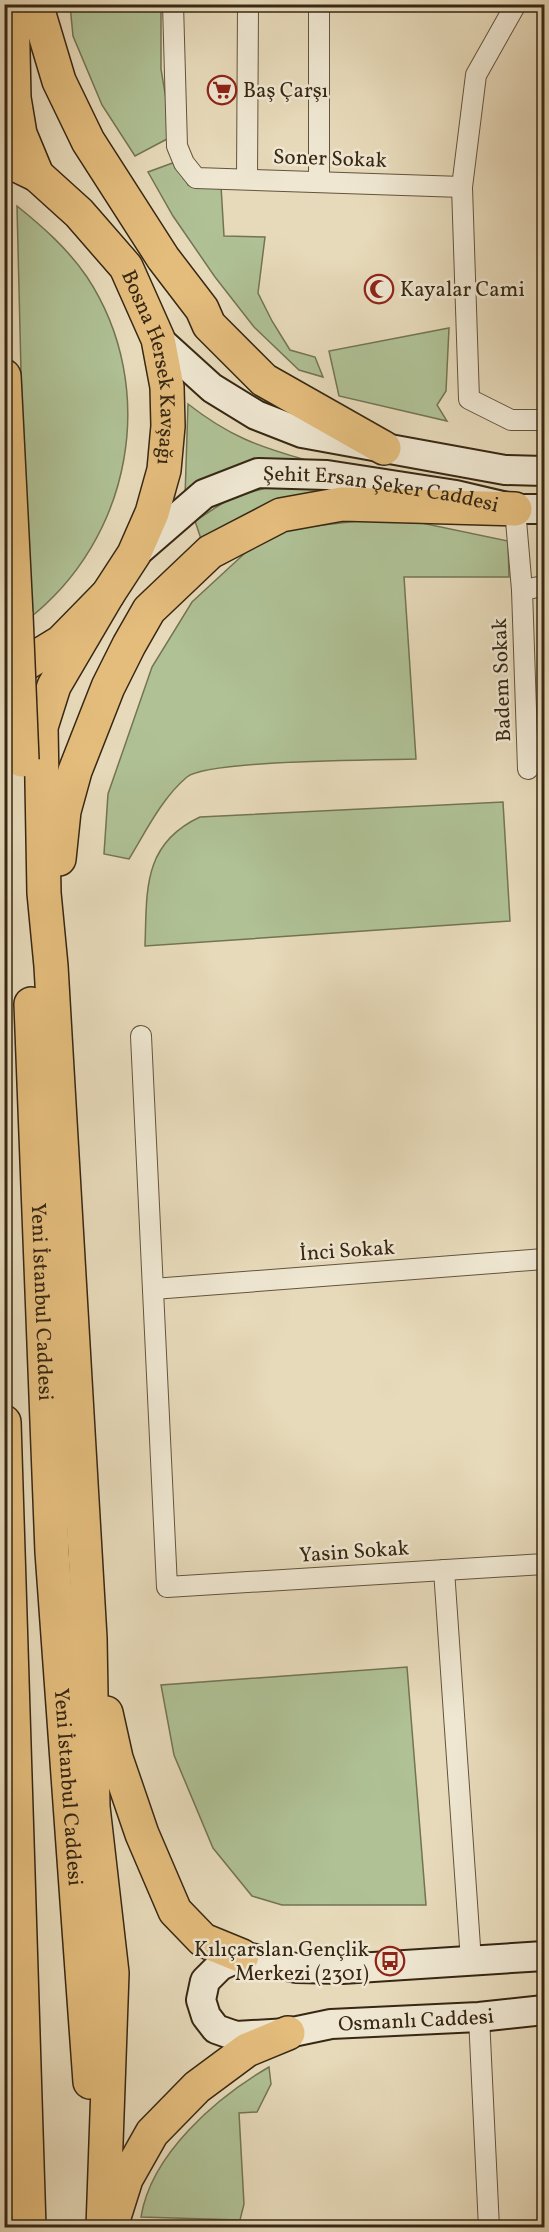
<svg xmlns="http://www.w3.org/2000/svg" width="549" height="2232" font-family="Vollkorn,serif">
  <rect width="100%" height="100%" fill="#e7daba"/>
  <filter id="stains"><feTurbulence type="fractalNoise" baseFrequency=".00333" numOctaves="4"/><feColorMatrix values="0 0 0 0 .2 0 0 0 0 .09 0 0 0 0 .02 0 0 0 .5 -.17"/></filter>
  <radialGradient id="worn" r=".72"><stop offset=".6" stop-color="#630" stop-opacity="0"/><stop offset="1" stop-color="#630" stop-opacity=".3"/></radialGradient>
  <g fill="#afc195" stroke="#737454" stroke-width="1.5">
    <path d="M70 5H161V69L167 105 169 138 135 156 102 105 73 36Z"/>
    <path d="M178 161 188 185 221 186 224 236 265 237 258 293 272 321 290 350 315 357 323 377 299 370 254 327 215 277 173 216 148 172Z"/>
    <path d="M17 206C43 227 68 249 87 277 160 388 132 539 27 620Z"/>
    <path d="M449 328 446 391 437 405 447 421 339 396 329 351Z"/>
    <path d="M188 404C229 436 257 446 306 460 261 462 218 462 185 497Z"/>
    <path d="M289 482 324 488 347 495 203 545 195 521 232 497Z"/>
    <path d="M393 517 508 541 509 577H404L416 759C380 760 208 760 187 777 162 798 146 831 129 859L104 854 108 794 152 667 192 602 245 553 288 529Z"/>
    <path d="M503 802 510 921 145 946C147 891 142 844 200 817Z"/>
    <path d="M407 1667 426 1905H282L252 1896 213 1848 174 1755 161 1685Z"/>
    <path d="M269 2067 271 2084 257 2112 239 2113 244 2204 240 2220 141 2217C151 2154 216 2098 269 2067Z"/>
  </g>
  <g fill="none" stroke-linecap="round" stroke-linejoin="round">
    <g stroke="#63543d" stroke-width="22">
      <g id="street">
        <path d="M173 4 177 146 184 163 196 178 462 187"/>
        <path d="M319 4V182"/>
        <path d="M516 4 476 75 462 187 469 399 511 420H544"/>
        <path d="M247 179 248 4"/>
        <path d="M515 509 522 590 544 586"/>
        <path d="M522 590 528 769"/>
        <path d="M141 1036 167 1587 544 1564"/>
        <path d="M153 1289 544 1259"/>
        <path d="M444 1570 471 1961"/>
        <path d="M479 2017 489 2228"/>
      </g>
    </g>
    <g stroke="#372713" stroke-width="32">
      <g id="secondary">
        <path d="M158 339 212 388 256 415 302 433 505 470 544 471"/>
        <path id="s1" d="M136 553 204 494 258 473 327 475 456 495 515 509H544"/>
        <path id="s2" d="M544 1956 342 1969 296 1968 242 1956 220 1966 205 1981 201 2000 206 2016 216 2029 236 2036 288 2033 331 2024 479 2017 544 2010"/>
        <path d="M4 2042H5"/>
      </g>
    </g>
    <g stroke="#372713" stroke-width="36">
      <g id="highway">
        <path d="M12 4 14 98 20 134 37 175"/>
        <path d="M36 4 59 81 88 141 163 258 202 309 209 325 264 380 384 448"/>
        <path id="s3" d="M4 159 37 175 79 213 126 267 158 339 167 387 168 426 164 470 152 513 134 554 108 594 61 642 4 677"/>
        <path d="M4 376 16 615"/>
        <path d="M59 859 64 811 75 771 108 687 129 645 149 610 210 552 281 515 342 504 515 509"/>
        <path id="s4" d="M31 1004 52 1552 90 2082"/>
        <path d="M4 1422 29 2228"/>
        <path d="M106 1713 116 1758 142 1834 175 1911 203 1940 242 1956"/>
        <path d="M114 2217 126 2179 152 2133 197 2087 247 2050 288 2033"/>
        <path d="M103 2228 112 1973 93 1807 90 1638 51 966 44 893 41 727 54 686 108 594"/>
      </g>
    </g>
    <use href="#street" stroke="#efe7d2" stroke-width="20"/>
    <use href="#secondary" stroke="#efe7d2" stroke-width="28"/>
    <use href="#highway" stroke="#e4bd7d" stroke-width="33"/>
    <g stroke="#372713" stroke-width="36" stroke-linecap="butt">
      <path id="highway-bridge" d="M16 615 22 760"/>
    </g>
    <use href="#highway-bridge" stroke="#e4bd7d" stroke-width="33"/>
  </g>
  <defs>
    <g id="supermarket-ring" transform="scale(1.5)"><circle r="9.5" fill="#efe7d2" stroke="#8f2418" stroke-width="1.5"/><path d="M-6-5.5h2.5l.6 2H6L4.5 2H-2.5L-4.4-4H-6ZM-1.5 3.2a1.3 1.3 0 1 0 .1 0ZM3 3.2a1.3 1.3 0 1 0 .1 0Z" fill="#8f2418"/></g>
    <g id="mosque-ring" transform="scale(1.5)"><circle r="9.5" fill="#efe7d2" stroke="#8f2418" stroke-width="1.5"/><path d="M3.5-4.9A6 6 0 1 0 3.5 4.9A5 5 0 1 1 3.5-4.9Z" fill="#8f2418"/></g>
    <g id="bus-ring" transform="scale(1.5)"><circle r="9.5" fill="#efe7d2" stroke="#8f2418" stroke-width="1.5"/><path d="M-5-6H5V4H4V6H2V4H-2V6H-4V4H-5ZM-3.5-4V0h7V-4ZM-3.5 1.2v1.5H-2V1.2ZM2 1.2v1.5H3.5V1.2Z" fill="#8f2418"/></g>
  </defs>
  <g fill-rule="evenodd">
    <use href="#supermarket-ring" x="222" y="90"/>
    <use href="#mosque-ring" x="379" y="289"/>
    <use href="#bus-ring" x="390" y="1961"/>
  </g>
  <g text-anchor="middle" stroke-width="5" stroke-linejoin="round" paint-order="stroke">
    <g font-size="21" fill="#372713" stroke="#efe7d2" text-anchor="start">
      <text x="243" y="97">Baş Çarşı</text>
      <text x="400" y="296">Kayalar Cami</text>
      <text x="369" y="1956" text-anchor="end">Kılıçarslan Gençlik<tspan x="369" dy="24">Merkezi (2301)</tspan></text>
    </g>
    <g font-size="21" fill="#372713" stroke="#efe7d2">
      <text transform="translate(330 158) rotate(2)" y="7">Soner Sokak</text>
      <text dy="7" stroke="none"><textPath href="#s3" startOffset="270">Bosna Hersek Kavşağı</textPath></text>
      <text dy="7" stroke="none"><textPath href="#s1" startOffset="272">Şehit Ersan Şeker Caddesi</textPath></text>
      <text transform="translate(501 680) rotate(-92)" y="7">Badem Sokak</text>
      <text transform="translate(347 1250) rotate(-4)" y="7">İnci Sokak</text>
      <text dy="7" stroke="none"><textPath href="#s4" startOffset="298">Yeni İstanbul Caddesi</textPath></text>
      <text transform="translate(354 1551) rotate(-4)" y="7">Yasin Sokak</text>
      <text dy="7" stroke="none"><textPath href="#s4" startOffset="784">Yeni İstanbul Caddesi</textPath></text>
      <text dy="7" stroke="none"><textPath href="#s2" startOffset="604">Osmanlı Caddesi</textPath></text>
    </g>
  </g>
  <rect width="549" height="2232" fill="none" stroke="#e7daba" stroke-width="24"/>
  <rect x="6" y="6" width="537" height="2220" fill="none" stroke="#372713" stroke-width="3"/>
  <rect x="12" y="12" width="525" height="2208" fill="none" stroke="#372713" stroke-width="1.5"/>
  <rect width="100%" height="100%" filter="url(#stains)"/>
  <rect width="100%" height="100%" fill="url(#worn)"/>
</svg>
